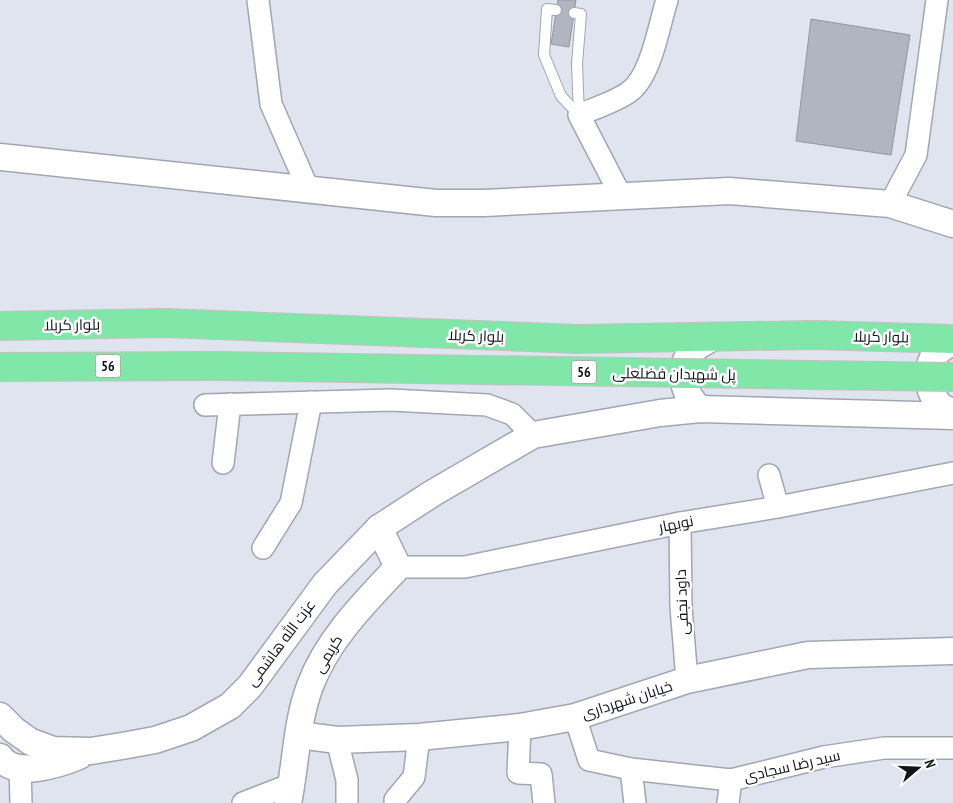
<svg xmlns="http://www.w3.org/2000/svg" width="953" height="803" font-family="'PT Sans Narrow',Cairo,sans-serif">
  <rect width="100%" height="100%" fill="#e0e4ef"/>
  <g fill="#b1b5bf" stroke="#92959f">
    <path d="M558 0H576L569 47 551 44Z"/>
    <path d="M811 19 910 35 891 155 796 141Z"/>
  </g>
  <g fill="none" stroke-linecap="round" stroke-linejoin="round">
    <g stroke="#a2a6b0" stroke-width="12">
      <g id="service">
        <path d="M556 10 547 9 544 55 561 96 579 115"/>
        <path d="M574 13 581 14 577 64 579 115"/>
      </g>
    </g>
    <g stroke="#a2a6b0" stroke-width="24">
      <g id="minor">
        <path d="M258 0 271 104 309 191"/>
        <path d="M621 196 579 115C595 108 615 102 629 92 651 77 659 25 667 0"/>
        <path d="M890 204 916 155 937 0"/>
        <path d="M205 405 391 400 487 405 512 414 533 435"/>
        <path d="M223 463 230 404"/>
        <path d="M769 475 778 507"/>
        <path d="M680 523 681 607 687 680"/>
        <path d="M263 548 291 503 311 402"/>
        <path d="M398 567H465L680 523 778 507 953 473"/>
        <path d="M575 717 589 760 631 769 731 780 824 757 884 748H953"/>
        <path d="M520 727 518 773 541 774 544 803"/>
        <path d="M337 740 347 780V803"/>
        <path d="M20 768 21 803"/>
        <path d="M631 769 635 803"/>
        <path d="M395 800 414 777 419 737"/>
        <path d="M243 803 292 784"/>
        <path d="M728 803 731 780"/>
      </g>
    </g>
    <g stroke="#a2a6b0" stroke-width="29">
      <g id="tertiary">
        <path d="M0 157 436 203H484L729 191 890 204 953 224"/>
        <path d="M953 343C926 351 922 381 937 402 940 407 948 410 953 413"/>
        <path d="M700 409C683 394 676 369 693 350 698 345 707 341 713 337"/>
        <path d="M0 716 14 730 31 742 53 750 91 751 122 746 155 740 191 728 230 706 250 686 325 584 379 528 433 493 533 435 660 413 700 409 953 416"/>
        <path d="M299 735 337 740 419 737 520 727 575 717 687 680 808 655 953 651"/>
        <path d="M0 757C15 779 60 764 79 756"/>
        <path d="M288 803C296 765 296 723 310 686 327 640 364 603 398 567L379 528"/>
      </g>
    </g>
    <g stroke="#c1c2c2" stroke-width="30">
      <g id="trunk">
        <path d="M0 326 166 323 578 339 814 335 953 339"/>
        <path d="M0 367 215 366"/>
      </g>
    </g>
    <use href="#service" stroke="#fff" stroke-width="10"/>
    <use href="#minor" stroke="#fff" stroke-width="21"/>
    <use href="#tertiary" stroke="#fff" stroke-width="26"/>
    <use href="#trunk" stroke="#80e7a8" stroke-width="28"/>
    <g stroke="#c1c2c2" stroke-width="30" stroke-linecap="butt">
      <path id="trunk-bridge" d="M215 366 953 377"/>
    </g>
    <use href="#trunk-bridge" stroke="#80e7a8" stroke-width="28"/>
  </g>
  <g text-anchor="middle" stroke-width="5" stroke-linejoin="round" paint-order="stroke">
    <g fill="#fff" stroke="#585a5c" stroke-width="1">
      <rect x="95.5" y="354.5" width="25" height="23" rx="4"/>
      <rect x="571.5" y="360.5" width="25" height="23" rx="4"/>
    </g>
    <g font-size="14" font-weight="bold" fill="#111316">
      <text x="108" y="371">56</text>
      <text x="584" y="377">56</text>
    </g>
    <g font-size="15" fill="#111316" stroke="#fff">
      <text transform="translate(72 325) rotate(-1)" y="5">بلوار کربلا</text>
      <text transform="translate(476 336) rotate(2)" y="5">بلوار کربلا</text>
      <text transform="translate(881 337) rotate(1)" y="5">بلوار کربلا</text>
      <text transform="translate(674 374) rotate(1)" y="5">پل شهیدان فضلعلی</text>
      <text transform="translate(676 524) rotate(-11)" y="5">نوبهار</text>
      <text transform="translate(682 602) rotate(-92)" y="5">داود نجفی</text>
      <text transform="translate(281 643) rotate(-53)" y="5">عزت الله هاشمی</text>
      <text transform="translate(328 654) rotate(-59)" y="5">کریمی</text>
      <text transform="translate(627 700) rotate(-18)" y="5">خیابان شهرداری</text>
      <text transform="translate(792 766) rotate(-13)" y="5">سید رضا سجادی</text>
    </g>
  </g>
  <g transform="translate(918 768) rotate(71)" stroke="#ffffff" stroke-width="4" paint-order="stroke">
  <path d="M0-4L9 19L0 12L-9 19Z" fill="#111316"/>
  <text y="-8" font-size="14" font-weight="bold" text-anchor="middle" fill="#111316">N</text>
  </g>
</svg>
